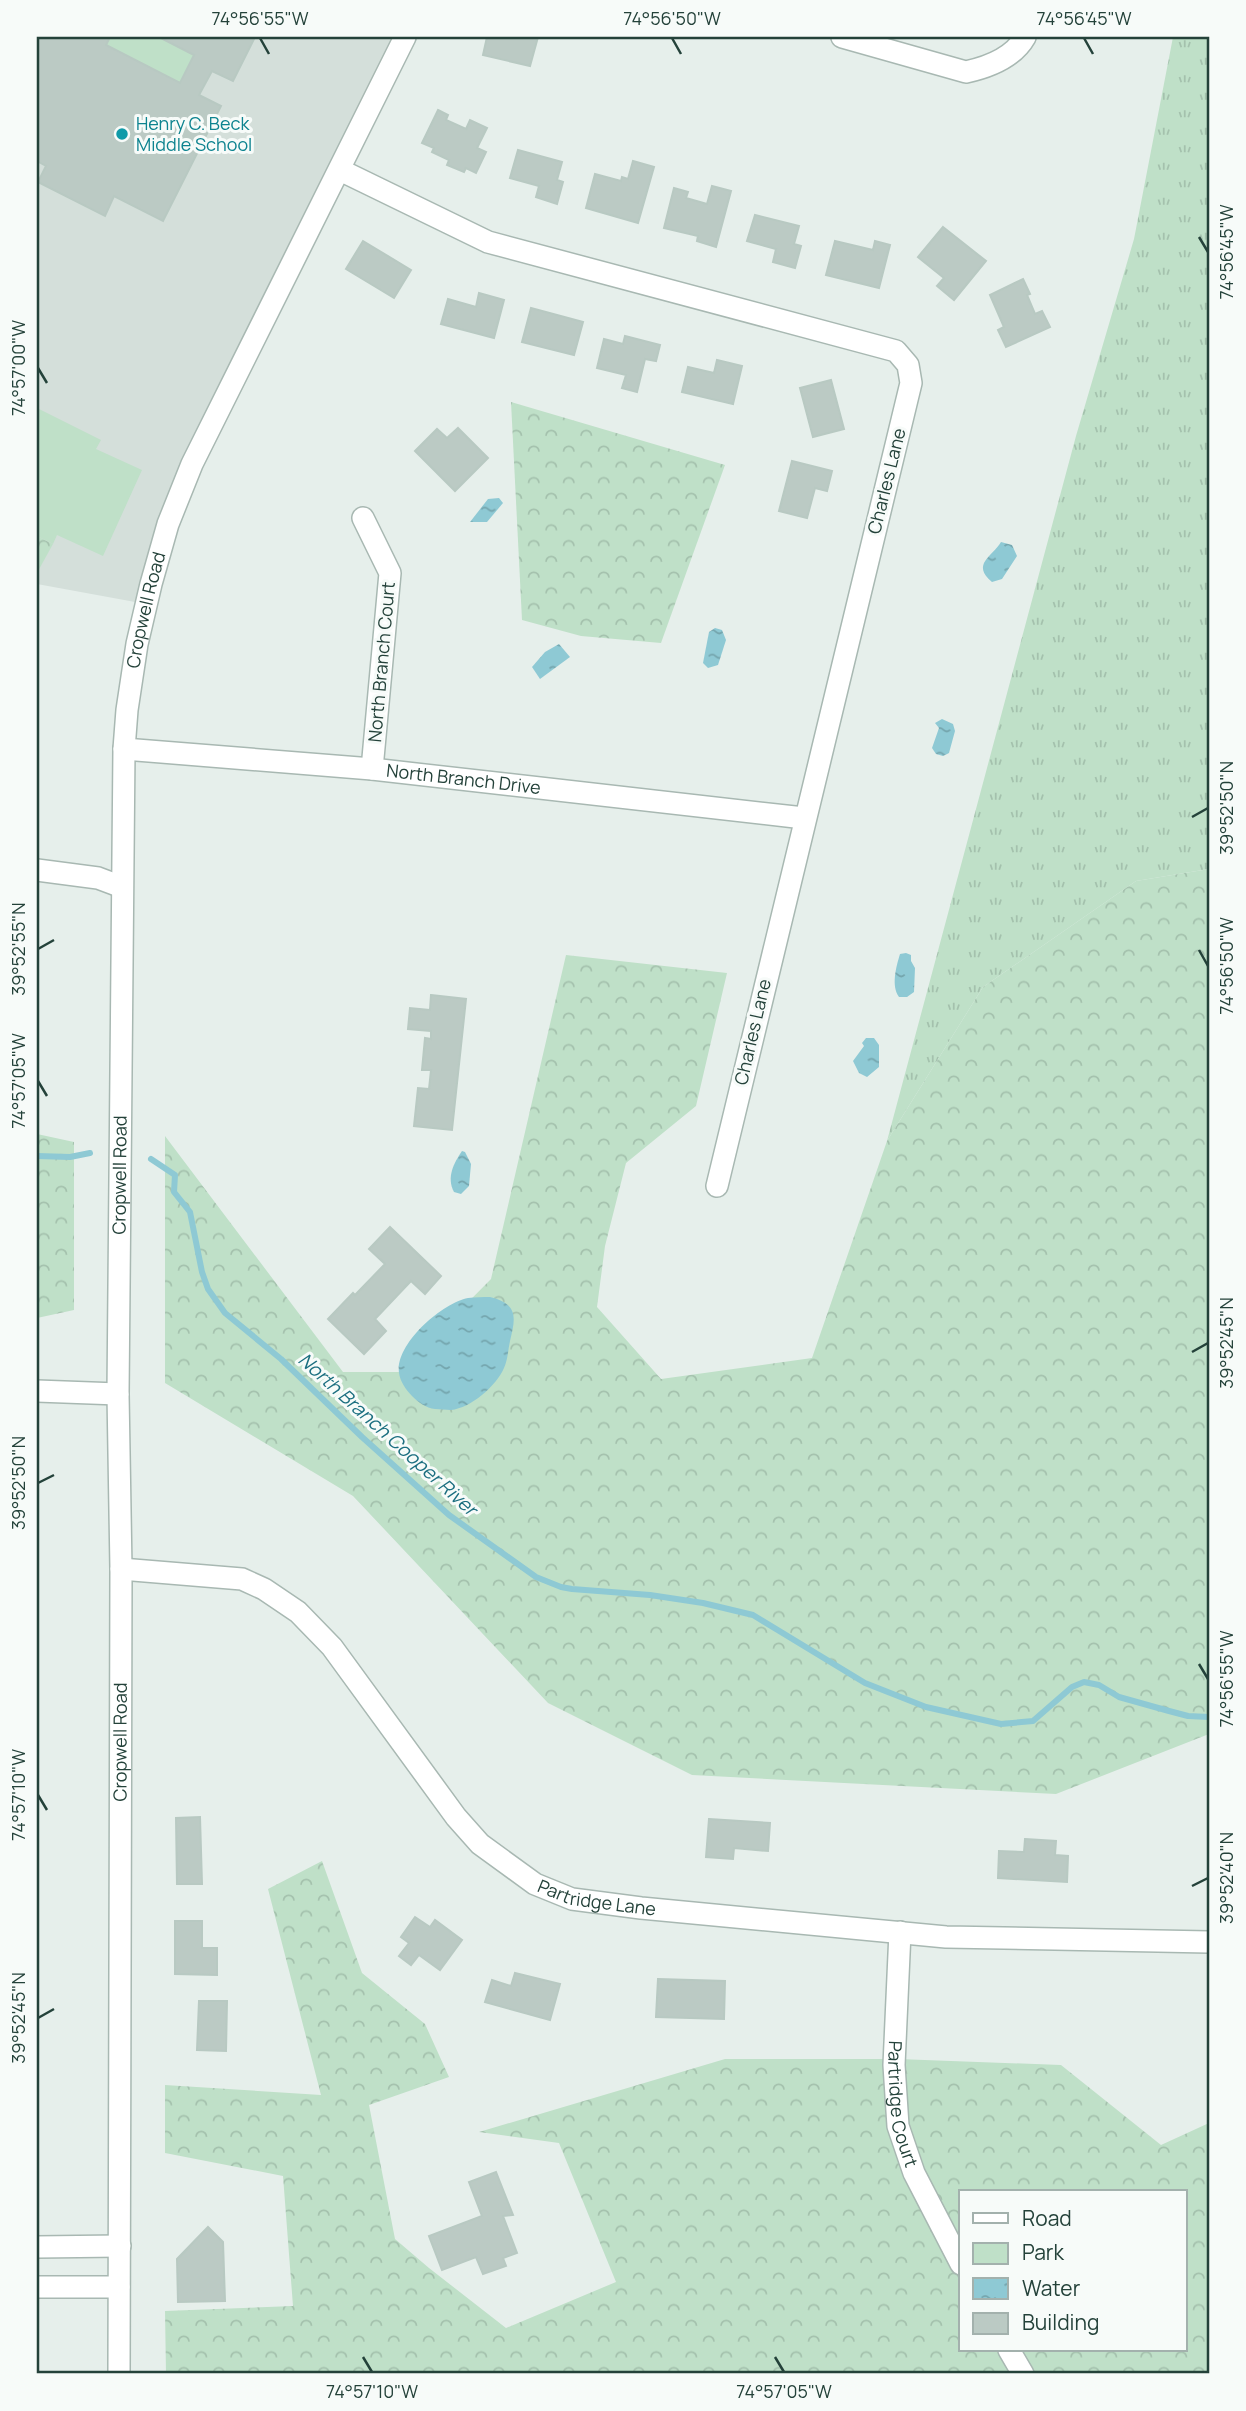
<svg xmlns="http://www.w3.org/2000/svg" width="1246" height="2411" font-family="Manrope,sans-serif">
  <defs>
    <pattern id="grass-tufts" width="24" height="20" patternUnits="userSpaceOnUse" patternTransform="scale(1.75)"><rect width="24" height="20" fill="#bfe0c8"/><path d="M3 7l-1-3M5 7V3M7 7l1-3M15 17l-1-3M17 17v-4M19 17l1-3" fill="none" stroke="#a4c1ad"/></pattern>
    <pattern id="forest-crowns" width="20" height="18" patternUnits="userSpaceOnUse" patternTransform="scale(1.75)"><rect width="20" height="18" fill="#bfe0c8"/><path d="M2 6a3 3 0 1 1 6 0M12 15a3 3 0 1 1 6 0" fill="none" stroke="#a4c1ad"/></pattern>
    <pattern id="water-ripples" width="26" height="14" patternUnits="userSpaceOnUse" patternTransform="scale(1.75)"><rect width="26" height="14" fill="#8ec9d4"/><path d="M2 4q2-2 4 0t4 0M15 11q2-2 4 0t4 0" fill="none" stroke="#74a5ad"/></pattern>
  </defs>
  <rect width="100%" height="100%" fill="#e6efeb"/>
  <path fill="#d4dfda" d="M37 37H405L251 345 146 604 37 584Z"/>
  <path fill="url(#grass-tufts)" d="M1173 37H1209V869L1136 881 983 987 887 1141 1076 436 1134 239Z"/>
  <g fill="url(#forest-crowns)" fill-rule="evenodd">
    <path d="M511 402 725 465 661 643 581 636 522 620Z"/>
    <path d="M37 536 53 544 37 573Z"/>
    <path d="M1209 869V1734L1056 1794 692 1775 548 1703 353 1496 165 1383V1136L343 1372H399L491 1279 566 955 727 973 696 1106 626 1163 605 1246 597 1307 661 1379 812 1358 887 1141 983 987 1136 881Z"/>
    <path d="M37 1134 74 1142V1310L37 1318Z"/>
    <path d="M322 1861 362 1973 425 2024 449 2077 369 2105 395 2239 429 2268 506 2328 616 2282 559 2143 479 2132 725 2059H898L1061 2065 1161 2145 1209 2123V2374H166L165 2311 293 2306 283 2176 165 2153V2085L321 2095 268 1889ZM961 2192H1185V2350H961Z"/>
  </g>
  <g fill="#bfe0c8">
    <path d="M110 37H159L194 55 180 83 106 45Z"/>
    <path d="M37 408 101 440 96 449 142 470 103 556 57 535 53 544 37 536Z"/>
  </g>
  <g fill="url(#water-ripples)">
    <path d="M499 498 503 503 487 522H470L488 499Z"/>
    <path d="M1001 542 1012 545 1017 556 1002 579 992 582C971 564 992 557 1001 542Z"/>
    <path d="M715 628 722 630 726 640 718 665 708 668 703 663 709 632Z"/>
    <path d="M559 644 570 657 540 679 532 667 545 652Z"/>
    <path d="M942 719 953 724 955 731 949 753 943 756 936 754 932 748 939 728 935 723Z"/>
    <path d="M906 953 911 955V961L915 968 914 992 907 997H899C891 986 896 967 900 954Z"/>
    <path d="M866 1038H874L879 1045V1067L867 1077 859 1073 853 1061 864 1046 862 1043Z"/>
    <path d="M462 1151 465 1152 471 1164 469 1186 461 1194 454 1192C446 1177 454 1163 462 1151Z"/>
    <path d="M490 1297C518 1304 516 1317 510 1341 508 1350 508 1359 504 1368 496 1386 471 1408 451 1410 446 1410 440 1409 435 1409 426 1408 418 1402 412 1396 406 1390 400 1381 399 1373 395 1344 442 1303 468 1298 475 1297 483 1297 490 1297Z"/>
  </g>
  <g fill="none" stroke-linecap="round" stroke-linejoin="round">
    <g stroke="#8ec9d4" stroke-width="6">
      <path d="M37 1156 70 1157 90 1153"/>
      <path d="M151 1159 175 1175 174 1192 190 1212 202 1272 208 1289 225 1313 281 1359 362 1437 449 1515 536 1577 561 1587 572 1589 650 1595 703 1603 753 1615 865 1683 926 1707 1001 1724 1033 1721 1072 1687 1084 1682 1099 1685 1119 1697 1169 1711 1188 1716 1209 1717"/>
    </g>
  </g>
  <g fill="#bbcac4" stroke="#b8c9c2" stroke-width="2">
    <path d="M37 37H110L106 45 180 83 194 55 159 37H255L233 81 212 71 199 95 221 106 163 221 114 196 105 216 38 182 46 166 37 161Z"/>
    <path d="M487 37H538L530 66 483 55Z"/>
    <path d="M438 110 448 115 446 120 466 129 470 120 487 128 477 148 486 152 476 173 466 168 464 172 447 165 449 160 432 152 434 148 422 143Z"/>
    <path d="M518 150 562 162 557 180 563 182 557 204 536 197 539 186 510 178Z"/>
    <path d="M633 161 654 167 638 223 586 208 595 174 621 181 622 177 628 179Z"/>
    <path d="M712 186 731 191 716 247 697 241 698 236 664 228 674 188 688 192 686 198 707 204Z"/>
    <path d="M755 215 799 226 794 244 801 246 795 268 773 262 776 249 747 241Z"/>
    <path d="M943 227 986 261 954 300 937 286 944 278 918 257Z"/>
    <path d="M363 241 411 270 394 298 346 269Z"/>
    <path d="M835 241 873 250 875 241 890 245 879 288 826 275Z"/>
    <path d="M1023 279 1030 294 1027 295 1035 314 1042 311 1050 327 1006 347 998 330 1004 327 990 295Z"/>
    <path d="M479 293 504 300 494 338 441 324 448 299 476 307Z"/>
    <path d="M531 308 583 322 574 355 522 342Z"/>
    <path d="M625 336 660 345 656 361 645 359 637 392 622 388 626 375 597 368 604 339 623 344Z"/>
    <path d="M717 360 742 366 733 404 682 392 688 367 714 373Z"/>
    <path d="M831 380 844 429 813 437 800 388Z"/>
    <path d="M458 428 488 458 455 491 415 451 437 429 447 438Z"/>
    <path d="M792 461 832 471 827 491 815 488 807 518 779 511Z"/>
    <path d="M431 995 466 999 452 1130 414 1126 418 1088 429 1089 431 1070H422L425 1038 431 1039V1031L408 1029 410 1008 430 1010Z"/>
    <path d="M390 1227 441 1276 425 1294 411 1281 375 1319 386 1331 364 1354 328 1319 353 1293 355 1295 385 1264 369 1249Z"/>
    <path d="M200 1817 202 1884H177L176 1818Z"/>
    <path d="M709 1819 770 1823 768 1851 734 1848 733 1859 706 1857Z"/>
    <path d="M1025 1839 1056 1841 1055 1855 1068 1856 1067 1882 998 1878 999 1851 1024 1852Z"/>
    <path d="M415 1917 430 1927 435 1920 462 1940 440 1970 419 1955 411 1965 399 1956 409 1943 401 1937Z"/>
    <path d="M175 1921H202V1948H217V1975L175 1974Z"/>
    <path d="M515 1973 560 1984 550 2020 485 2002 492 1980 511 1986Z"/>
    <path d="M658 1979 725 1981 724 2019 656 2017Z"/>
    <path d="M199 2001H227L226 2051 197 2050Z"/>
    <path d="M496 2172 513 2215 503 2216 517 2253 503 2258 506 2266 483 2274 476 2257 442 2270 429 2236 482 2216 469 2182Z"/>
    <path d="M208 2227 223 2242 225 2301 178 2302 177 2259Z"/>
  </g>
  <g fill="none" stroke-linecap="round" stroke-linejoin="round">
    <g stroke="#a8b8b2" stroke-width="24">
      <g id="minor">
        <path d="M842 37 966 72C989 67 1013 58 1025 37"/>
        <path d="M340 170 488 242 896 351 908 365 911 383 717 1186"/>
        <path d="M363 518 390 573 372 769"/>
        <path id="s1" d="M124 749 372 769 804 818"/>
        <path d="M37 870 98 878 122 887"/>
        <path d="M37 1391 118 1394"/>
        <path id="s2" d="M121 1569 242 1579 264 1589 298 1612 332 1647 456 1817 480 1844 535 1884 572 1899 641 1908 946 1937 1209 1942"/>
        <path id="s3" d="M900 1932 894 2065 898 2126 914 2173 961 2264"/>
        <path d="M37 2247 120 2246"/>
        <path d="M37 2287H119"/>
        <path d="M1009 2350 1023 2374"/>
        <path id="s4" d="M119 2374 121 1569 118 1394 124 749 127 710 137 644 151 584 168 524 192 464 405 37"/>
      </g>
    </g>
    <use href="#minor" stroke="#fff" stroke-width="21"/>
  </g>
  <path fill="none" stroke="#24423a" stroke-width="2.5" d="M260 38 269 54M672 38 681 54M1084 38 1093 54M1199 237 1208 252M38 368 47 383M1192 817 1208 808M38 949 54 940M1199 950 1208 966M38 1081 47 1096M1192 1352 1208 1343M38 1483 54 1475M1199 1664 1208 1679M38 1795 47 1810M1192 1886 1208 1878M38 2018 54 2009M363 2357 372 2372M775 2357 784 2372"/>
  <circle fill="#0f9aa8" stroke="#f7fbf9" stroke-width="2.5" cx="122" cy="134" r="7"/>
  <g text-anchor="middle" stroke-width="6" stroke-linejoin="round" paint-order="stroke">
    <g font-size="18" fill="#0d838f" stroke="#f7fbf9" text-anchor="start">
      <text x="136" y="130">Henry C. Beck<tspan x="136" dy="21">Middle School</tspan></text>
    </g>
    <g font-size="18" fill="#24423a" stroke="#f7fbf9">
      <text transform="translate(887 481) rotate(-76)" y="6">Charles Lane</text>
      <text dy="6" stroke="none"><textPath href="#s4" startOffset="1766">Cropwell Road</textPath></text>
      <text transform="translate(382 662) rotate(-85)" y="6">North Branch Court</text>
      <text dy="6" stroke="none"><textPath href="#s1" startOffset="341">North Branch Drive</textPath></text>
      <text transform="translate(753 1032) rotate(-77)" y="6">Charles Lane</text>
      <text dy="6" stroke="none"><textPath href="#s4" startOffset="1199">Cropwell Road</textPath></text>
      <text dy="6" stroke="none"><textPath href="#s4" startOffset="632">Cropwell Road</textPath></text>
      <text dy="6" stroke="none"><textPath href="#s2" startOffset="614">Partridge Lane</textPath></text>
      <text dy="6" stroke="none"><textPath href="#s3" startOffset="173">Partridge Court</textPath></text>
    </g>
    <g font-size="19" font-style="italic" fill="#1c6f80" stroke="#f7fbf9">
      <text transform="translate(388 1434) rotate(42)" y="7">North Branch Cooper River</text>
    </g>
  </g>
  <rect width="1246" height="2411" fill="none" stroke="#f7fbf9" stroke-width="77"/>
  <rect x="959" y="2190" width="228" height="161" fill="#f7fbf9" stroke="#a3b1ad" stroke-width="2"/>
  <rect x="973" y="2213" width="35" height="10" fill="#ffffff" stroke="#a3b1ad" stroke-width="2"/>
  <text x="1022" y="2226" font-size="21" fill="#24423a">Road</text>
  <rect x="973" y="2243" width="35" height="21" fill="#bfe0c8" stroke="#a3b1ad" stroke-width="2"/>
  <text x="1022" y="2260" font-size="21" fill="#24423a">Park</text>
  <rect x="973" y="2278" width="35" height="21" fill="url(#water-ripples)" stroke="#a3b1ad" stroke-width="2"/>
  <text x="1022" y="2296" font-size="21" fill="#24423a">Water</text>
  <rect x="973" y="2313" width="35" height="21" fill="#bbcac4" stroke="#a3b1ad" stroke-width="2"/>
  <text x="1022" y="2330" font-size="21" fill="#24423a">Building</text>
  <rect x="38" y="38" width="1170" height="2334" fill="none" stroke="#24423a" stroke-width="2.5"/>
  <g font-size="18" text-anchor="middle" fill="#24423a">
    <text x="260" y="25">74°56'55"W</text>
    <text x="672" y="25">74°56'50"W</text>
    <text x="1084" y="25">74°56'45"W</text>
    <text transform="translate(1227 252) rotate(-90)" y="6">74°56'45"W</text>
    <text transform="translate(19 368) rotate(-90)" y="6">74°57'00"W</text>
    <text transform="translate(1227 808) rotate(-90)" y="6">39°52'50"N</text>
    <text transform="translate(19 949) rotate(-90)" y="6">39°52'55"N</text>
    <text transform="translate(1227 966) rotate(-90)" y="6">74°56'50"W</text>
    <text transform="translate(19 1081) rotate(-90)" y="6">74°57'05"W</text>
    <text transform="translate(1227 1343) rotate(-90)" y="6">39°52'45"N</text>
    <text transform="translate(19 1483) rotate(-90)" y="6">39°52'50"N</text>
    <text transform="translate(1227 1679) rotate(-90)" y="6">74°56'55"W</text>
    <text transform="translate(19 1795) rotate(-90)" y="6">74°57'10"W</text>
    <text transform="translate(1227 1878) rotate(-90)" y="6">39°52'40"N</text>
    <text transform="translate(19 2018) rotate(-90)" y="6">39°52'45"N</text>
    <text x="372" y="2398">74°57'10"W</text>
    <text x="784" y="2398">74°57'05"W</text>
  </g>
</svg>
